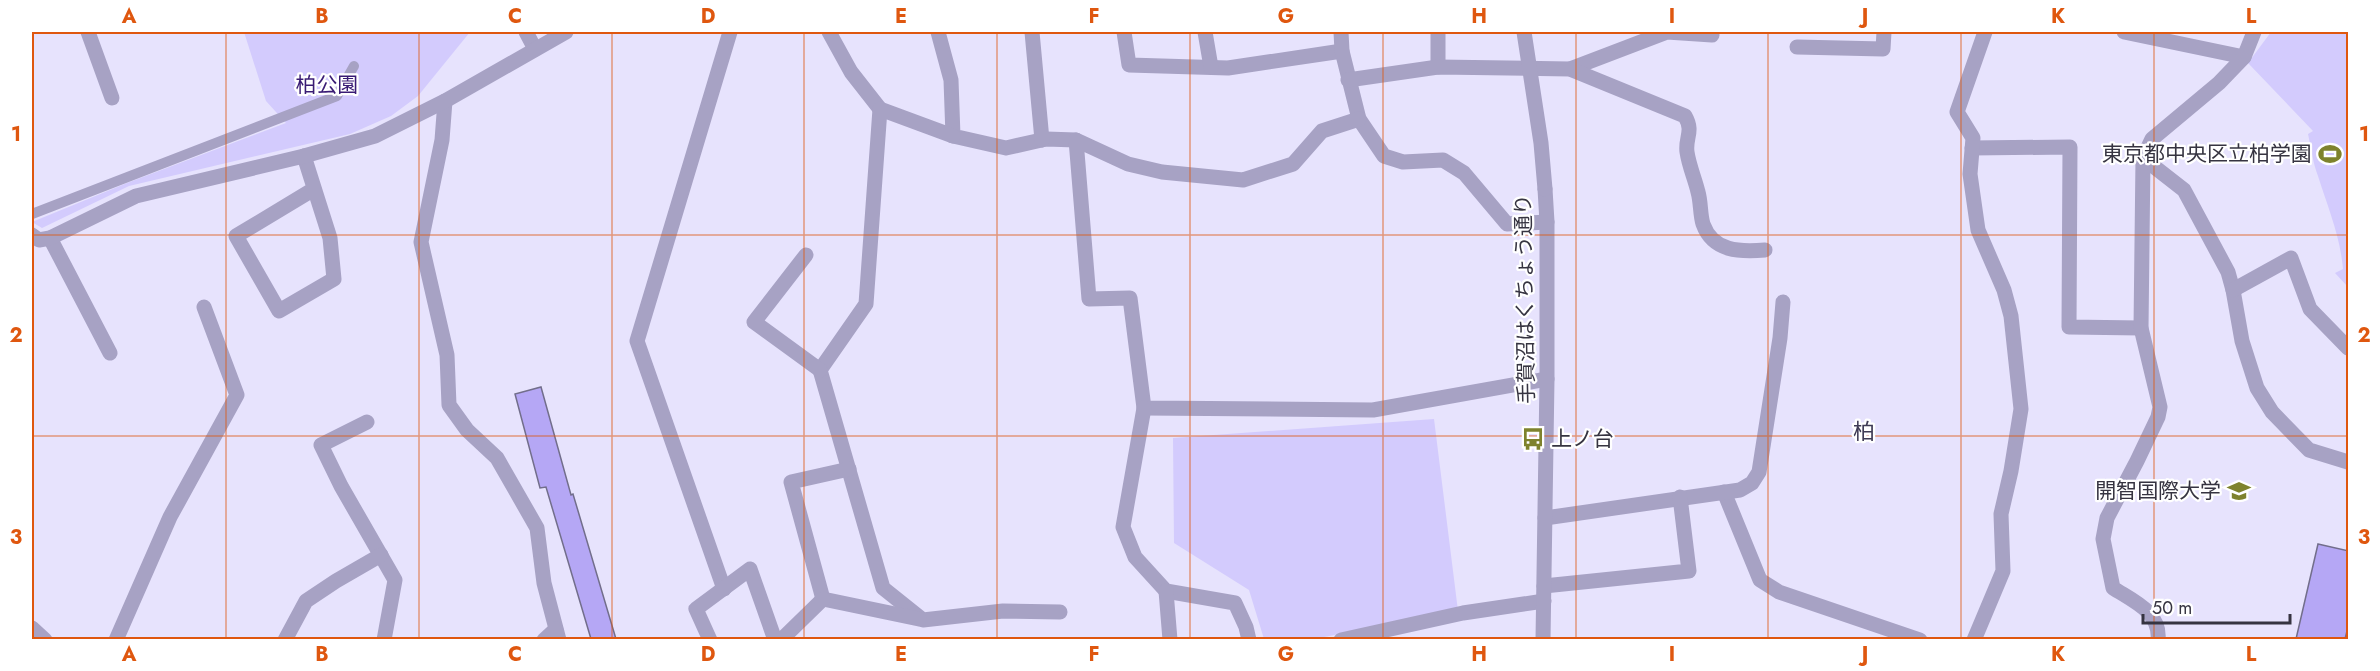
<svg xmlns="http://www.w3.org/2000/svg" width="2380" height="671" font-family="Jost,'Noto Sans JP',sans-serif">
  <rect width="100%" height="100%" fill="#e7e3fd"/>
  <g fill="#d3cbfd">
    <path d="M244 32H470L418 96 391 116 350 134 129 186 42 228 32 222 127 183 286 123 266 101Z"/>
    <path d="M2271 32H2348V287L2335 273 2343 269C2340 235 2328 208 2318 176 2313 163 2311 148 2308 134L2313 131 2248 63Z"/>
    <path d="M1434 419 1458 611 1314 639H1264L1249 590 1174 543 1173 438Z"/>
  </g>
  <g fill="#b5a7f5" stroke="#726e8b" stroke-width="1.5">
    <path d="M541 387 571 495 573 494 616 639H591L546 487 540 488 515 394Z"/>
    <path d="M2318 544 2349 551V623L2345 639H2296Z"/>
  </g>
  <g fill="none" stroke-linecap="round" stroke-linejoin="round">
    <path stroke="#a7a2c4" stroke-width="10" d="M32 214 337 96 354 66"/>
    <g stroke="#a7a2c4" stroke-width="15">
      <path d="M88 32 112 98"/>
      <path d="M829 32 851 72 880 109"/>
      <path d="M938 32 951 80 953 136 1006 148 1046 139 1076 140"/>
      <path d="M1032 32 1042 140"/>
      <path d="M1124 32 1129 65 1228 68 1342 51"/>
      <path d="M1205 32 1211 67"/>
      <path d="M1341 32 1342 51 1359 119 1384 156 1403 162 1443 160 1464 173 1507 224 1547 222"/>
      <path d="M2124 32 2244 57"/>
      <path d="M1797 47 1883 49 1884 32"/>
      <path d="M1438 67V32"/>
      <path d="M1570 69 1667 32 1712 35"/>
      <path d="M1348 80 1438 67 1570 69 1685 116C1694 132 1685 137 1687 152 1689 166 1695 179 1698 192 1701 202 1700 215 1703 224 1713 252 1740 252 1765 250"/>
      <path d="M445 101 442 140 421 242 447 355 449 405 467 430 497 458 537 528 544 583 559 640"/>
      <path d="M1359 119 1322 131 1293 164 1243 180 1162 172 1128 164 1076 140 1089 299 1130 298 1144 408 1373 410 1547 379"/>
      <path d="M953 136 880 109 866 304 820 370 883 588 923 620 1003 611 1060 612"/>
      <path d="M1972 148 2070 147 2069 327 2141 328"/>
      <path d="M304 156 330 238 334 279 279 311 236 236 314 189"/>
      <path d="M2143 158 2184 190 2228 272 2233 290 2242 341 2257 388 2272 412 2309 450 2348 462"/>
      <path d="M50 238 110 353"/>
      <path d="M806 255 754 322 820 370"/>
      <path d="M2233 290 2291 258 2310 309 2348 348"/>
      <path d="M1144 408 1123 527 1135 557 1166 591 1235 603 1246 627 1249 640"/>
      <path d="M367 422 321 445 341 486 395 580 384 640"/>
      <path d="M849 469 791 482 823 599 919 619"/>
      <path d="M1724 492 1760 580 1779 592 1920 640"/>
      <path d="M1545 518 1740 490 1752 483 1759 472 1780 338 1783 302"/>
      <path d="M1544 586 1689 571 1680 497"/>
      <path d="M724 589 637 341 730 32"/>
      <path d="M1166 591 1170 640"/>
      <path d="M32 628 45 640"/>
      <path d="M116 640 170 517 237 395 204 307"/>
      <path d="M285 640 306 601 336 581 381 555"/>
      <path d="M544 640 556 629"/>
      <path d="M710 640 696 609 750 569 775 640"/>
      <path d="M781 640 823 599"/>
      <path d="M1341 640 1463 613 1544 601"/>
      <path d="M1974 640 2003 571 2001 514 2011 471 2021 409 2011 316 2004 290 1978 230 1970 174 1973 138 1957 112 1985 32"/>
      <path d="M2158 640C2161 612 2133 601 2113 588L2103 539 2107 518 2137 461 2158 417 2160 407 2141 328 2143 158 2152 139 2219 83 2244 57 2254 32"/>
    </g>
    <g stroke="#a7a2c4" stroke-width="15">
      <path d="M526 32 535 49"/>
      <path d="M32 235 39 240 50 238 136 196 304 156 375 136 445 101 566 32"/>
      <path d="M1543 640 1547 379V222L1545 189"/>
    </g>
    <path stroke="#a7a2c4" stroke-width="15" d="M1524 32 1541 143 1545 189"/>
  </g>
  <path fill="none" stroke="#df570f" stroke-width="1.5" stroke-opacity="0.55" d="M226 32V640M419 32V640M612 32V640M804 32V640M997 32V640M1190 32V640M1383 32V640M1576 32V640M1768 32V640M1961 32V640M2154 32V640M32 235H2348M32 436H2348"/>
  <defs>
    <g id="stadium-bare" transform="scale(1.8)"><path d="M0-5a6.5 5 0 1 0 0 10a6.5 5 0 1 0 0-10ZM-3.5-1.8h7v3.6h-7Z" fill="#7e822d" stroke="#fff" stroke-width="2.5" paint-order="stroke"/></g>
    <g id="bus-bare" transform="scale(1.8)"><path d="M-5-6H5V4H4V6H2V4H-2V6H-4V4H-5ZM-3.5-4V0h7V-4ZM-3.5 1.2v1.5H-2V1.2ZM2 1.2v1.5H3.5V1.2Z" fill="#7e822d" stroke="#fff" stroke-width="2.5" paint-order="stroke"/></g>
    <g id="university-bare" transform="scale(1.8)"><path d="M0-5L7-2L0 1L-7-2ZM-4 1L0 2.5L4 1V4Q0 6-4 4Z" fill="#7e822d" stroke="#fff" stroke-width="2.5" paint-order="stroke"/></g>
  </defs>
  <g fill-rule="evenodd">
    <use href="#stadium-bare" x="2330" y="154"/>
    <use href="#bus-bare" x="1533" y="439"/>
    <use href="#university-bare" x="2239" y="491"/>
  </g>
  <g text-anchor="middle" stroke-width="4.5" stroke-linejoin="round" paint-order="stroke">
    <g font-size="21" fill="#391b74" stroke="#fff">
      <text x="327" y="92">柏公園</text>
    </g>
    <g font-size="21" fill="#363441" stroke="#fff" text-anchor="end">
      <text x="2312" y="161">東京都中央区立柏学園</text>
      <text x="1551" y="446" text-anchor="start">上ノ台</text>
      <text x="2221" y="498">開智国際大学</text>
    </g>
    <g font-size="21" fill="#363441" stroke="#fff">
      <text transform="translate(1525 299) rotate(-91)" y="7">手賀沼はくちょう通り</text>
    </g>
    <g font-size="22" fill="#3f3b55" stroke="#fff">
      <text x="1864" y="439">柏</text>
    </g>
  </g>
  <rect width="2380" height="671" fill="none" stroke="#ffffff" stroke-width="66"/>
  <path d="M2143 614v9h147v-9" fill="none" stroke="#363441" stroke-width="3"/>
  <text x="2152" y="614" font-size="18" fill="#363441" stroke="#ffffff" stroke-width="4.5" paint-order="stroke">50 m</text>
  <rect x="33" y="33" width="2314" height="605" fill="none" stroke="#df570f" stroke-width="2"/>
  <g font-size="20" text-anchor="middle" font-weight="bold" fill="#df570f">
    <text x="129" y="23">A</text>
    <text x="322" y="23">B</text>
    <text x="515" y="23">C</text>
    <text x="708" y="23">D</text>
    <text x="901" y="23">E</text>
    <text x="1094" y="23">F</text>
    <text x="1286" y="23">G</text>
    <text x="1479" y="23">H</text>
    <text x="1672" y="23">I</text>
    <text x="1865" y="23">J</text>
    <text x="2058" y="23">K</text>
    <text x="2251" y="23">L</text>
    <text x="16" y="141">1</text>
    <text x="2364" y="141">1</text>
    <text x="16" y="342">2</text>
    <text x="2364" y="342">2</text>
    <text x="16" y="544">3</text>
    <text x="2364" y="544">3</text>
    <text x="129" y="661">A</text>
    <text x="322" y="661">B</text>
    <text x="515" y="661">C</text>
    <text x="708" y="661">D</text>
    <text x="901" y="661">E</text>
    <text x="1094" y="661">F</text>
    <text x="1286" y="661">G</text>
    <text x="1479" y="661">H</text>
    <text x="1672" y="661">I</text>
    <text x="1865" y="661">J</text>
    <text x="2058" y="661">K</text>
    <text x="2251" y="661">L</text>
  </g>
</svg>
